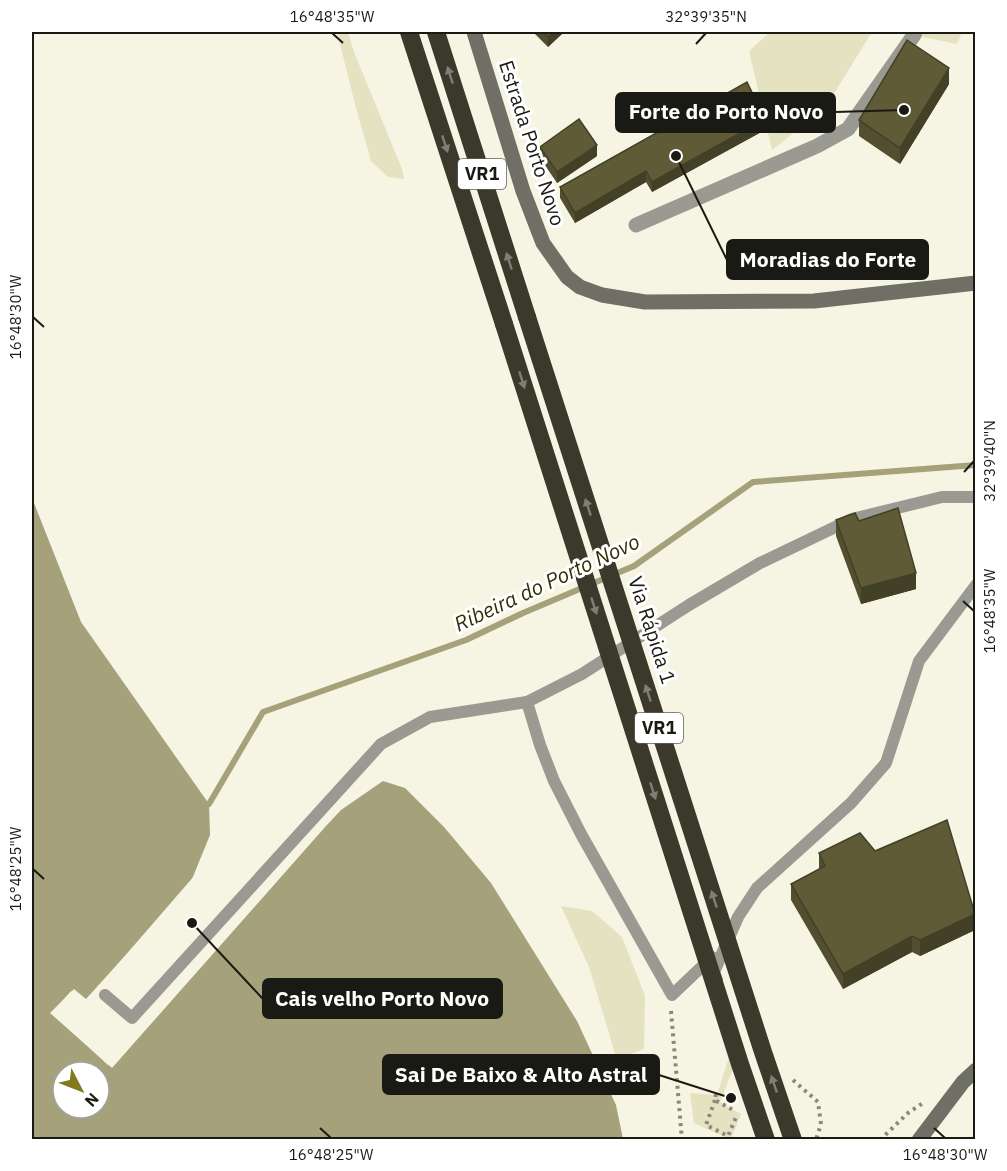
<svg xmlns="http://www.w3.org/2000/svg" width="1007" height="1171" font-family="'IBM Plex Sans',sans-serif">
  <rect width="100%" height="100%" fill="#f6f4e2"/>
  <g fill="#e5e2c1">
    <path d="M337 32H348L354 52 402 169 404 179 388 177 371 161 355 104Z"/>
    <path d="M770 32H872L825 108 772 150 749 51Z"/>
    <path d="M919 32H962L957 44 918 36Z"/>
    <path d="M561 906 592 911 622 937 645 996 644 1049 617 1060 589 967Z"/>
    <path d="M732 1048 739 1054 720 1102 741 1114 732 1137 737 1139H729L694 1123 690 1093 717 1095Z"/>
  </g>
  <path fill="#a4a17b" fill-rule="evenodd" d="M32 498 81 622 209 804 210 835 190 884 86 999 74 989 50 1013 112 1068 326 826 341 810 383 781 405 788 444 827 491 883 577 1021 616 1105 623 1139H32ZM63 1072H99V1108H63Z"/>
  <g fill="#f6f4e2">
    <path d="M201 868 192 886 88 1001 85 1002Z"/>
    <path d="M71 991 74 994 54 1013 110 1062 108 1065 52 1013Z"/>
  </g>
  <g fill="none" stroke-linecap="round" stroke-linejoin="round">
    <path stroke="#a4a17b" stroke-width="6" d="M209 804 263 712 466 640 523 613 634 566 753 482 976 465"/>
    <g stroke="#89887c" stroke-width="4" stroke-dasharray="3 4.5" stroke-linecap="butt">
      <path d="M671 1011 682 1140"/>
      <path d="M793 1080 818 1102 821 1124 816 1140"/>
      <path d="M716 1094 715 1100 735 1111"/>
      <path d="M715 1100 706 1125 728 1136 737 1115"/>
      <path d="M880 1140 908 1113 923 1103"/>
    </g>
    <g stroke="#9a9a92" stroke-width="12">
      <path d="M527 702 540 745 554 781 581 834 672 995 712 957"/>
      <path d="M717 980 714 972 738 917 757 888 851 803 886 763 919 661 976 585"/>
      <path d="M105 995 132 1018 381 744 430 717 527 702 582 674 689 605 760 563 852 519 942 497H976"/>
    </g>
    <path stroke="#9a9a92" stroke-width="15" d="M636 225 817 146 848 129 914 35 915 32"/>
    <g stroke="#706f65" stroke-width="15">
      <path d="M474 32 523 191 543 243 567 277 580 287 602 295 645 302 814 301 976 283"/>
      <path d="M919 1140 963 1082 976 1070"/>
    </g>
    <g stroke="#3a392b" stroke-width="18">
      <path d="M409 32 504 324"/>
      <path d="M436 32 527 317"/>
    </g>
    <g stroke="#3a392b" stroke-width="18">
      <path d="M527 317 763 1052 793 1140"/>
      <path d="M504 324 740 1064 766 1140"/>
    </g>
  </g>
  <g fill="#524e2f">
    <path d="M534 32H564L548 47 534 33Z"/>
    <path d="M949 84 900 164 859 136V120Z"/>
    <path d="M765 130 652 192 646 182 575 223 560 198V187Z"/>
    <path d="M540 147 597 156 557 183 540 158Z"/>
    <path d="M836 520 859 521 916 589 861 604 836 536Z"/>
    <path d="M875 851 975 930 920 956 912 952 843 989 791 900V884L819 869V853Z"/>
  </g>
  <g fill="#424026">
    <path d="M554 32H564L548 47V37Z"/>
    <path d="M949 68V84L900 164V148Z"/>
    <path d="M765 119V130L652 192V182Z"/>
    <path d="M597 145V156L557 183V172Z"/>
    <path d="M646 171V182L575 223V213Z"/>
    <path d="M916 573V589L861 604V588Z"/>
    <path d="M975 914V930L920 956V940Z"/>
    <path d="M912 936V952L843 989V974Z"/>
  </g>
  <g fill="#5f5b37" stroke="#424026" stroke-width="1.5">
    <path d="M543 32H554L548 37Z"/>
    <path d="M907 40 949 68 900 148 859 120Z"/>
    <path d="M747 82 765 119 652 182 646 171 575 213 560 187Z"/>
    <path d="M579 119 597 145 557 172 540 147Z"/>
    <path d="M898 508 916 573 861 588 836 520 855 513 859 521Z"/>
    <path d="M947 820 975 914 920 940 912 936 843 974 791 884 825 866 819 853 860 833 875 851Z"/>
  </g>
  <defs><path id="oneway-solid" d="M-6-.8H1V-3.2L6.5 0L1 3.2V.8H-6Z" transform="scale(1.5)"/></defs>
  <g fill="#7f7e75">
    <use href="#oneway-solid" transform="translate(450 75) rotate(-108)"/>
    <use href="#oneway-solid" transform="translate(445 144) rotate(72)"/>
    <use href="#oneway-solid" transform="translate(509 261) rotate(-108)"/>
    <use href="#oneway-solid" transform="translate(522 380) rotate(72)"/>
    <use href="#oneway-solid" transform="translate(588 507) rotate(-108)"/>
    <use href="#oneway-solid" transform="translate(594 606) rotate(72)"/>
    <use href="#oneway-solid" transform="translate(648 693) rotate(-108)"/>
    <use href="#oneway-solid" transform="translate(653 791) rotate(72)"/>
    <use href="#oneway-solid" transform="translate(714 899) rotate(-108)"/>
    <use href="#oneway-solid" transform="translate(774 1084) rotate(-109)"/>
  </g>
  <path fill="none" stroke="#1a1a14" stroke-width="2" d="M332 33 343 43M696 44 706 33M33 317 44 327M964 472 974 461M963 601 974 611M33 869 44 879M320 1128 331 1138M934 1128 945 1138"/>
  <g text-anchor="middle" stroke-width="6" stroke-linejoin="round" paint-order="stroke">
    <g fill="#fff" stroke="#5f5f5a" stroke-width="1.5">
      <rect x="458" y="159" width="48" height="30" rx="4.5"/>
      <rect x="635" y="713" width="48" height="30" rx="4.5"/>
    </g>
    <g font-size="18" font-weight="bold" fill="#1a1a14">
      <text x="482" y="180">VR1</text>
      <text x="659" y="734">VR1</text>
    </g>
    <g font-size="20" fill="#1a1a14" stroke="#fff">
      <text transform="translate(532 143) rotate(72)" y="7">Estrada Porto Novo</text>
      <text transform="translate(652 630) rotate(72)" y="7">Via Rápida 1</text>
    </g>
    <g font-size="21" font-style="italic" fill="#342f00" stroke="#fff">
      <text transform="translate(547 583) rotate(-25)" y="7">Ribeira do Porto Novo</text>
    </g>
  </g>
  <path fill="none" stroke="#1a1a14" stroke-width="2" d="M904 110L835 112M676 156L727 260M192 923L263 999M731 1098L659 1075"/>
  <g fill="#1a1a14" stroke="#fff" stroke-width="2">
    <circle cx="904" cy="110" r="6"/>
    <circle cx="676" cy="156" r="6"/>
    <circle cx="192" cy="923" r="6"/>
    <circle cx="731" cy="1098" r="6"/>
  </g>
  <g fill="#1a1a14" stroke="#1a1a14" stroke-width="2">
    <rect x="616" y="93" width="219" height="39" rx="6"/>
    <rect x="727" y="240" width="201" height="39" rx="6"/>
    <rect x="263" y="979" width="239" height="39" rx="6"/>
    <rect x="383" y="1055" width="276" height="39" rx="6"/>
  </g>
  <g font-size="21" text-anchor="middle" font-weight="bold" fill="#fff">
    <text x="726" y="119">Forte do Porto Novo</text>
    <text x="828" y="267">Moradias do Forte</text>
    <text x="382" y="1006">Cais velho Porto Novo</text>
    <text x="521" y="1082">Sai De Baixo &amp; Alto Astral</text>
  </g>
  <rect width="1007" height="1171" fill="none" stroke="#ffffff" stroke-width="66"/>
  <g transform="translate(81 1090) rotate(132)"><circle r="28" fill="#ffffff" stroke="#a3a3a1" stroke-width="1.5"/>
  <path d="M0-4.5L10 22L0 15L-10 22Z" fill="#83791e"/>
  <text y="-9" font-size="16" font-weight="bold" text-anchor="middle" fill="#1a1a14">N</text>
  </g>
  <rect x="33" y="33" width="941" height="1105" fill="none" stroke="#1a1a14" stroke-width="2"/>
  <g font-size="15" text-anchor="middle" fill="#1a1a14">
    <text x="332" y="22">16°48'35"W</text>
    <text x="706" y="22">32°39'35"N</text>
    <text transform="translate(16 317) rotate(-90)" y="5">16°48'30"W</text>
    <text transform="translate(990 461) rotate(-90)" y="5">32°39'40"N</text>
    <text transform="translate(990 611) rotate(-90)" y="5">16°48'35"W</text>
    <text transform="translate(16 869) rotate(-90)" y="5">16°48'25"W</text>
    <text x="331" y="1160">16°48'25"W</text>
    <text x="945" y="1160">16°48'30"W</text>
  </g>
</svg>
